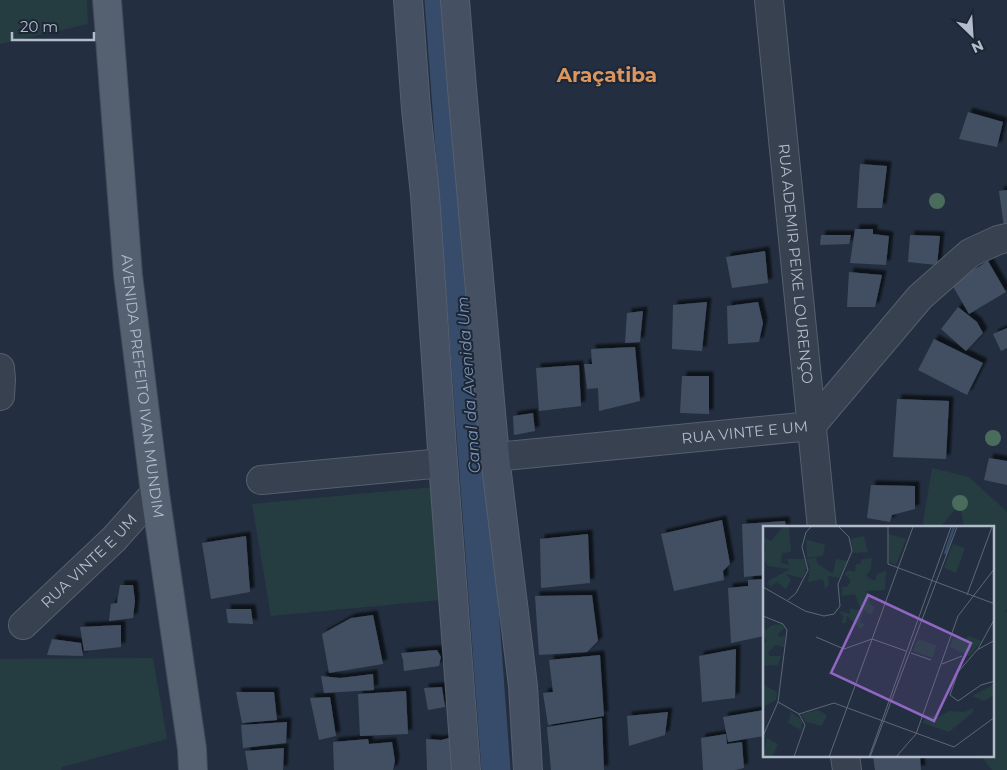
<svg xmlns="http://www.w3.org/2000/svg" width="1007" height="770" font-family="Montserrat,sans-serif">
  <defs>
    <filter id="shadow"><feDropShadow dx="4.5" dy="-4.5" stdDeviation="1" flood-color="#0009"/></filter>
  </defs>
  <rect width="100%" height="100%" fill="#232f40"/>
  <g fill="#253d41">
    <path d="M0 0H87L88 24 0 44Z"/>
    <path d="M932 468 969 477 1007 512V609L1006 610 1007 613V770H992L981 756H993V528L964 527 960 504 940 527H925L923 522Z"/>
    <path d="M434 487 440 600 271 616 252 504Z"/>
    <path d="M153 658 167 739 62 767 61 770H0V659Z"/>
  </g>
  <g fill="none" stroke-linecap="round" stroke-linejoin="round">
    <path stroke="#374c6a" stroke-width="29" d="M439 0 496 770"/>
  </g>
  <g fill="#424f62" filter="url(#shadow)">
    <path d="M968 112 1003 122 997 147 959 139Z"/>
    <path d="M860 164 887 166 882 208H857Z"/>
    <path d="M1007 190V226L1004 227 999 191Z"/>
    <path d="M855 229H873V234L889 236 886 265 850 263Z"/>
    <path d="M821 235H851L849 244 820 245Z"/>
    <path d="M910 235 940 236 937 265 908 262Z"/>
    <path d="M765 251 768 283 732 288 726 257Z"/>
    <path d="M988 261 1006 292 969 314 951 283Z"/>
    <path d="M849 272 882 275 875 307H847Z"/>
    <path d="M707 302 702 351 672 349 673 305Z"/>
    <path d="M758 302 763 323 759 342 728 344 727 306Z"/>
    <path d="M958 307 977 322 983 333 966 351 941 329Z"/>
    <path d="M643 311 640 342 625 343 627 313Z"/>
    <path d="M1007 328V348L1001 351 993 334Z"/>
    <path d="M934 339 983 363 967 395 918 370Z"/>
    <path d="M635 347 640 401 599 411 598 388 587 389 584 364H592L591 349Z"/>
    <path d="M579 365 581 406 539 411 536 368Z"/>
    <path d="M682 376H709V414L680 413Z"/>
    <path d="M897 399 949 401 946 459 893 457Z"/>
    <path d="M533 413 535 431 514 435 513 416Z"/>
    <path d="M989 458 1007 461V485L984 480Z"/>
    <path d="M871 485 915 486V509L892 515 890 522 867 518Z"/>
    <path d="M722 520 730 564 723 571 724 580 674 591 661 534Z"/>
    <path d="M785 521 786 528H764V575L744 577 742 524Z"/>
    <path d="M588 534 590 583 541 588 540 539Z"/>
    <path d="M246 536 250 592 211 599 202 543Z"/>
    <path d="M764 579V636L731 643 728 588 748 586V580Z"/>
    <path d="M120 585H133L135 601 133 618 109 621 111 604 117 603Z"/>
    <path d="M592 595 598 641 587 652 539 655 535 596Z"/>
    <path d="M226 609H251L253 624 228 623Z"/>
    <path d="M373 615 383 664 329 673 322 634 351 618Z"/>
    <path d="M121 625V647L84 651 80 627Z"/>
    <path d="M52 639 81 643 83 656 47 655Z"/>
    <path d="M736 649 735 698 702 702 699 656Z"/>
    <path d="M437 650 441 657 439 666 404 671 403 660 401 653Z"/>
    <path d="M600 655 604 716 548 725 543 693 553 692 549 660Z"/>
    <path d="M373 674 374 690 324 693 321 676 340 678Z"/>
    <path d="M442 687 445 707 428 710 424 688Z"/>
    <path d="M406 691 408 734 360 736 358 694Z"/>
    <path d="M236 692H274L277 720 242 723Z"/>
    <path d="M330 697 336 736 319 740 310 698Z"/>
    <path d="M764 710V736L728 742 723 717Z"/>
    <path d="M668 712 665 735 629 746 627 716Z"/>
    <path d="M602 718 604 770H551L547 727Z"/>
    <path d="M287 722 286 743 243 748 241 725Z"/>
    <path d="M726 734 727 744 742 742 744 768 735 770H703L701 738Z"/>
    <path d="M449 738 453 753V770H427L426 739 441 740Z"/>
    <path d="M368 739 369 744 392 742 395 761 393 770H334L333 742Z"/>
    <path d="M284 748 283 770H248L245 751Z"/>
    <path d="M873 756H920L921 770H875Z"/>
  </g>
  <g fill="none" stroke-linecap="round" stroke-linejoin="round">
    <g stroke="#555f6d" stroke-width="30">
      <g id="street">
        <path id="s1" d="M769 0 822 528"/>
        <path d="M0 368 1 379 0 396"/>
        <path id="s2" d="M495 457 811 426 920 297 970 253 998 240 1007 238"/>
        <path d="M261 480 443 463"/>
        <path id="s3" d="M23 625 114 539 155 493"/>
        <path d="M845 756 847 770"/>
      </g>
    </g>
    <g stroke="#555f6d" stroke-width="30">
      <g id="secondary">
        <path d="M408 0 416 109 425 195 442 449 466 770"/>
        <path d="M455 0 462 88 495 457 523 686 528 770"/>
      </g>
    </g>
    <g stroke="#404a59" stroke-width="30">
      <g id="primary">
        <path id="s4" d="M107 0 128 275 155 493 192 749 193 770"/>
      </g>
    </g>
    <use href="#street" stroke="#37414f" stroke-width="28"/>
    <use href="#secondary" stroke="#455063" stroke-width="28"/>
    <use href="#primary" stroke="#556070" stroke-width="28"/>
  </g>
  <g fill="#4a6c5d">
    <circle cx="937" cy="201" r="8"/>
    <circle cx="993" cy="438" r="8"/>
    <circle cx="960" cy="503" r="8"/>
  </g>
  <g text-anchor="middle" stroke-width="4" stroke-linejoin="round" paint-order="stroke">
    <g font-size="15" fill="#b3bcca" stroke="#1c2635">
      <text dy="5" stroke="none"><textPath href="#s1" startOffset="265">RUA ADEMIR PEIXE LOURENÇO</textPath></text>
      <text dy="5" stroke="none"><textPath href="#s4" startOffset="388">AVENIDA PREFEITO IVAN MUNDIM</textPath></text>
      <text dy="5" stroke="none"><textPath href="#s2" startOffset="251">RUA VINTE E UM</textPath></text>
      <text dy="5" stroke="none"><textPath href="#s3" startOffset="92">RUA VINTE E UM</textPath></text>
    </g>
    <g font-size="16" font-style="italic" fill="#7992b3" stroke="#1c2635">
      <text transform="translate(468 385) rotate(-94)" y="6">Canal da Avenida Um</text>
    </g>
    <g font-size="20" font-weight="bold" fill="#db955d" stroke="#1c2635">
      <text x="607" y="82">Araçatiba</text>
    </g>
  </g>
  <g transform="translate(763 526)">
    <rect width="231" height="231" fill="#232f40"/>
    <path d="M20 1H26L28 26 19 27 18 37 26 39 24 33H41L44 42 39 52 23 48 28 54 23 63 14 56 7 61 5 55 27 43 5 40 0 33 3 23 0 11 8 15ZM125 8 143 13 133 39 126 36ZM101 10 105 26 90 27 88 13ZM43 13 62 19 60 30 44 32ZM190 18 202 22 193 47 181 42ZM53 32 55 38 70 48 73 33 85 35 76 52 65 50 66 58 62 63 60 53 45 56 47 41 43 33ZM109 32 108 43 103 50 112 55 114 48 123 45 122 64 102 65 107 69 106 78 112 81 108 89 101 84 97 97 102 98 98 103 84 90 83 97H79L80 90 76 85 87 88V82L98 85 92 68 79 70V61H84L88 55 82 48 85 44 92 46 93 38H97L99 33ZM19 98 22 102 15 108 16 111 22 110 21 121 12 119 5 127 7 130H18L15 139 0 140V117L4 115 0 109V99L3 104 9 99ZM205 110 219 115 206 130 187 121 190 112 202 114ZM155 113 173 119 170 132 150 125ZM0 153 2 160 14 166 13 174 0 181ZM231 158V169L221 175 209 170ZM211 182 209 187 186 206 160 197 164 189 176 191 186 185 201 186ZM55 184 64 189 59 200 43 196 38 188ZM28 186 39 195 38 204 25 197ZM4 212 15 218 9 231H0Z" fill="#253d41"/>
    <path fill="none" stroke="#374c6a" stroke-width="2.5" d="M182 28 191 1"/>
    <path fill="none" stroke="#5d6777" stroke-width="1" d="M125 1V38L232 78M0 61 42 85 61 90 71 88 77 80 75 58 89 25 86 11 76 1M204 69 229 1M25 74 33 67 45 44 39 21 43 6 48 1M0 90 20 98 24 104 15 176 0 210M53 111 81 123 109 113 143 125M232 114 214 124 195 146 187 169 195 175 218 159 232 155M215 123 232 92M148 127 168 134M179 138 199 130M15 176 36 188 71 177 191 221 232 191M31 231 42 199 36 188M66 231 150 1M106 231 188 1M107 231 194 1M133 231 153 208 195 90 232 42"/>
    <path fill="#9166c3" fill-opacity="0.15" stroke="#9166c3" stroke-width="2.5" d="M105 69 208 117 171 195 68 147Z"/>
    <rect width="231" height="231" fill="none" stroke="#b3bcca" stroke-width="2.5"/>
  </g>
  <g transform="translate(972 35) rotate(155)" stroke="#1c2635" stroke-width="4" paint-order="stroke">
  <path d="M0-4L9 19L0 12L-9 19Z" fill="#b3bcca"/>
  <text y="-8" font-size="14" font-weight="bold" text-anchor="middle" fill="#b3bcca">N</text>
  </g>
  <path d="M12 32v8h82v-8" fill="none" stroke="#b3bcca" stroke-width="2.5"/>
  <text x="20" y="32" font-size="15" fill="#b3bcca" stroke="#1c2635" stroke-width="4" paint-order="stroke">20 m</text>
</svg>
